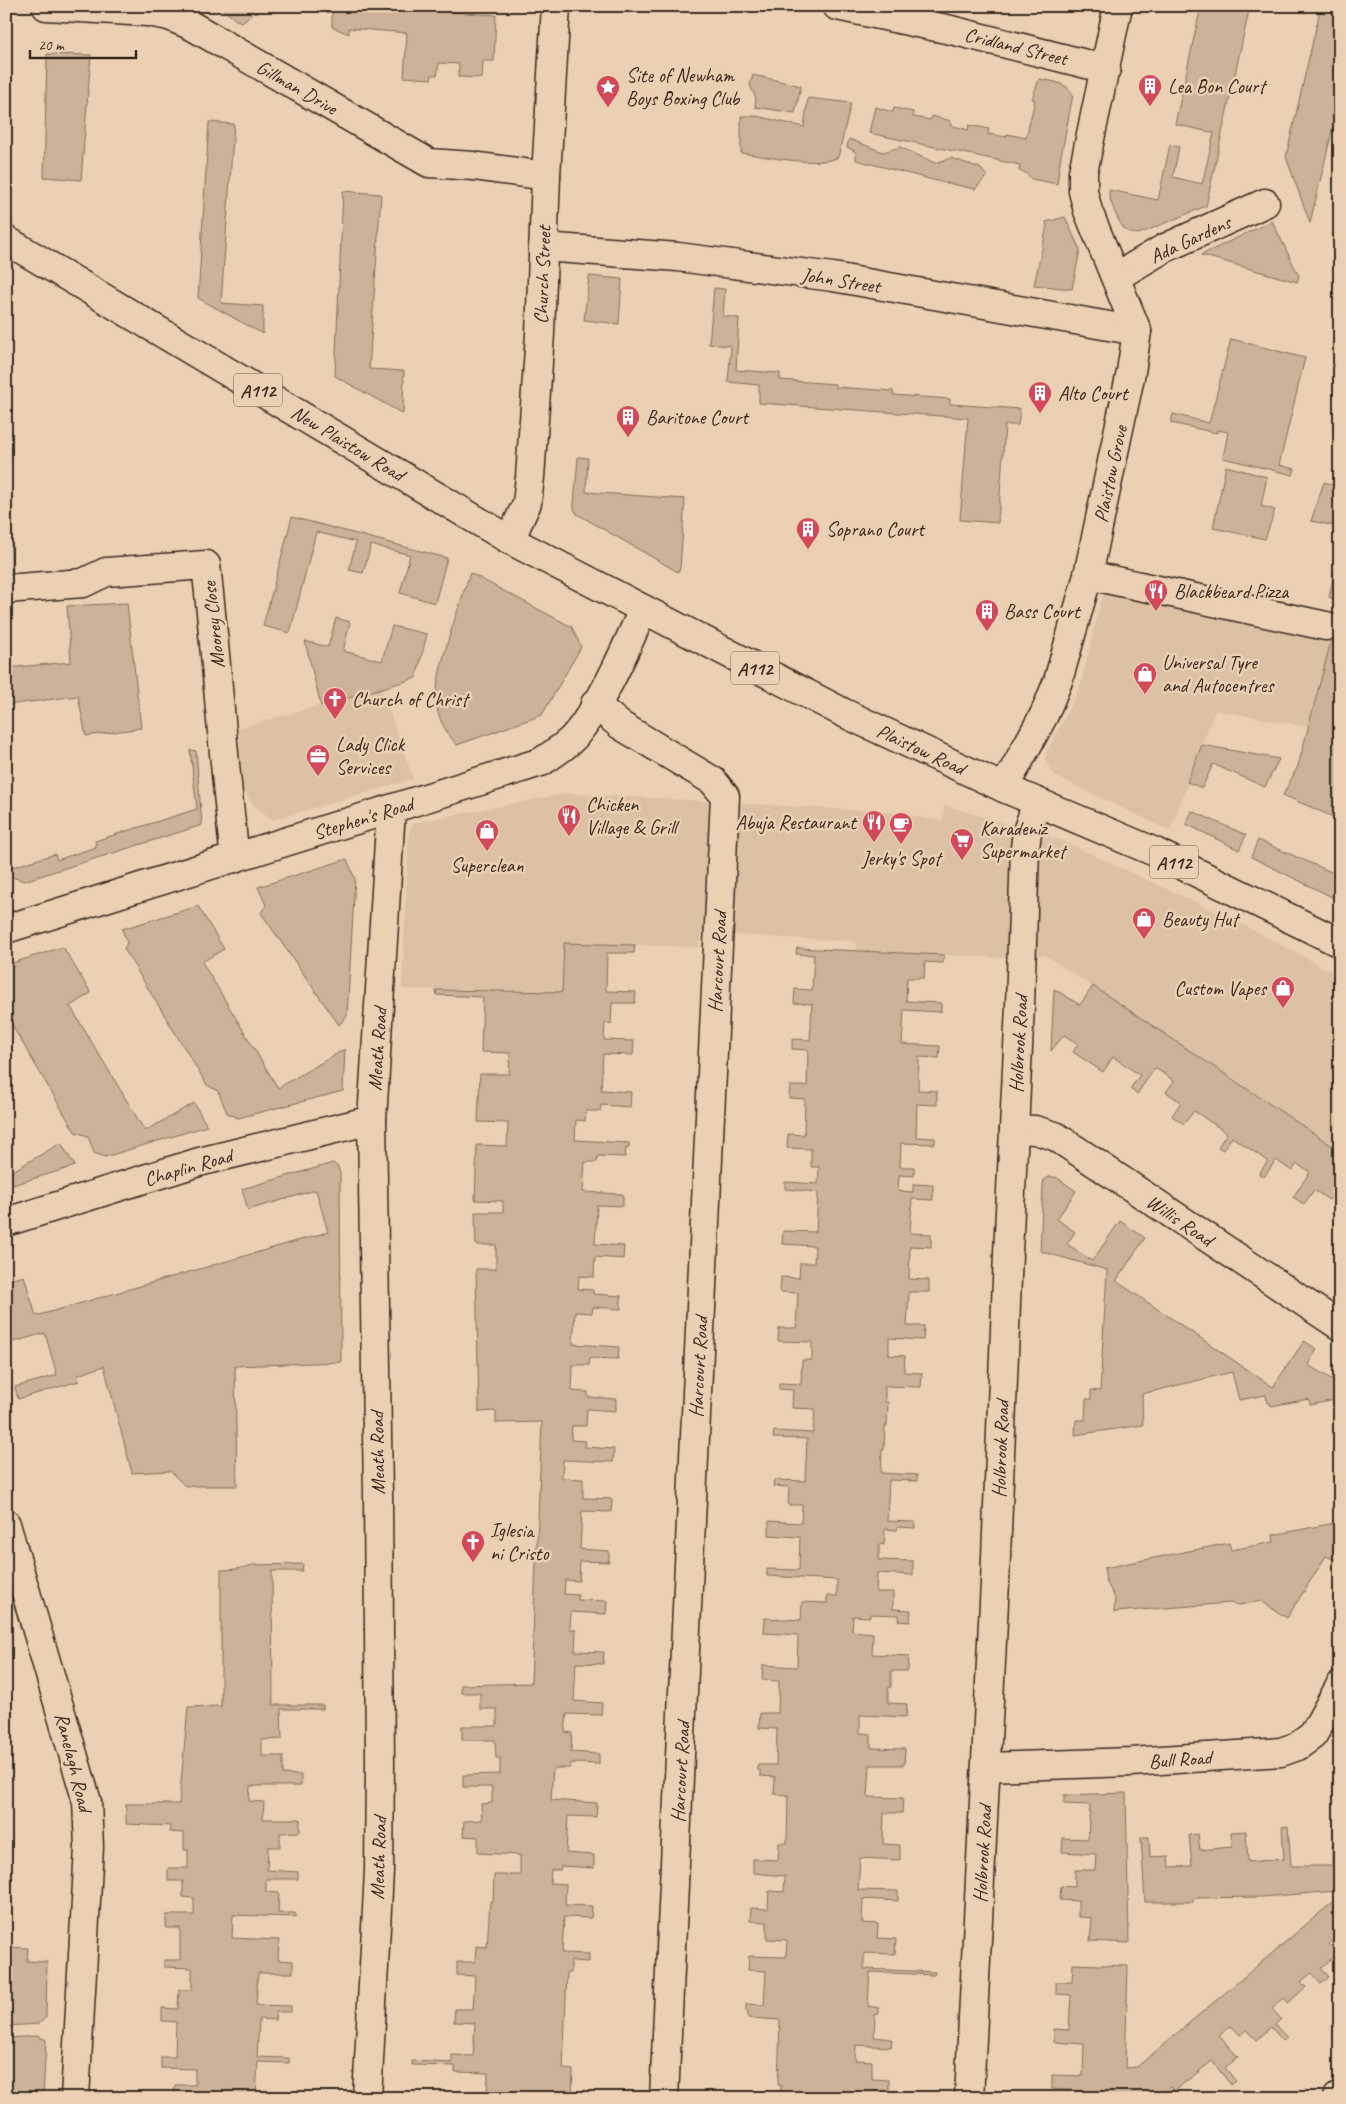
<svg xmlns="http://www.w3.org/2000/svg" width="1346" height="2104" font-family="Caveat,sans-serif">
  <rect width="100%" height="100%" fill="#ecd0b3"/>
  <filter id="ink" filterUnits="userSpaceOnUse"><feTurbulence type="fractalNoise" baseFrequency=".02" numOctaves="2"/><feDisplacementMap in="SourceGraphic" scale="10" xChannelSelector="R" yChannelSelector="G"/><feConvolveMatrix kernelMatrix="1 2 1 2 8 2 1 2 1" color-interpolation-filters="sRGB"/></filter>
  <g filter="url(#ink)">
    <g fill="#dcc1a5">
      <path d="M1108 593 1333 632 1308 727 1215 710 1170 831 1055 776 1045 761 1046 753 1080 688 1102 596Z"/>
      <path d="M381 688 413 779 273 820 252 804 243 788 239 728Z"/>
      <path d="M568 793 888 812 943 821 944 805 1063 841 1240 923 1340 976V1151L1045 955 1005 958 856 951V942L700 933 699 947 564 943 562 992 402 989 409 831 412 825 418 822Z"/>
    </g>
    <g fill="#ccb298" stroke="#846e5b">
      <path d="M219 6H252L251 15 242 22 236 20Z"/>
      <path d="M332 6H451V12L496 15 494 61H483L482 78 458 77 459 64 439 63 437 75H432L431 79 404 77 407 33 349 28V34L332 27Z"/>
      <path d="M1201 6H1250L1206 206 1139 234C1135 233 1131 234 1127 231 1119 226 1108 198 1109 190L1158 200 1170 145 1179 147 1173 177 1202 184 1214 133 1175 124Z"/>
      <path d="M1321 6H1340V98L1310 223 1286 157Z"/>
      <path d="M47 54 91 55 81 180 44 177Z"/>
      <path d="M753 75 801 86 795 113 755 107 756 98 750 85Z"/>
      <path d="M1039 79C1050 81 1068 82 1073 95L1060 161 1057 184 1032 179 1024 172 1019 171 1020 165 869 133 875 107 893 112 894 108 913 112V117L931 120 932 116 951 121 950 125 968 130 969 125 989 129 988 134 1006 137 1007 134 1026 138 1035 100 1032 99Z"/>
      <path d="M808 98 851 103 838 157C820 168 763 156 741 153V116H756L804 127Z"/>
      <path d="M209 122 234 124 221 303 263 306V334L198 298Z"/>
      <path d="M849 139 883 152 900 147 935 163 951 158 980 168 987 176 975 189 933 180 856 160V152L847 147Z"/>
      <path d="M343 191 381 194 369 369 404 371 403 414 335 376Z"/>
      <path d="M1065 217 1080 250 1072 289 1034 285 1047 226 1046 222Z"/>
      <path d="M1272 221 1299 276 1297 282 1201 255Z"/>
      <path d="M589 276 622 279 619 324 584 320Z"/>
      <path d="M714 288 725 289 723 316 739 318 736 370 780 373V380L835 384V387L893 391V395L950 399V404L1020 409 1018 425H1005L998 523 960 520 968 418 759 403V385L728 382 731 346 709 344Z"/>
      <path d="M1231 339 1305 358 1279 465 1295 469 1293 475 1223 458 1228 432 1217 430V433L1171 423 1173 414 1209 423Z"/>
      <path d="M578 457 588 458 586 492 685 499 680 568 678 572 577 514 574 509V504Z"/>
      <path d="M1226 466 1267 477 1261 506 1275 510 1265 539 1213 528Z"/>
      <path d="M6 476 13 576 6 577Z"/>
      <path d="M1324 482 1340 487V527L1311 521Z"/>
      <path d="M292 517 447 558 435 603 400 593 410 555 371 545 363 573 349 570 356 542 316 532 290 633 263 626Z"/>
      <path d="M1340 546V602L1329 597Z"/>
      <path d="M470 573 572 627 581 647 542 715 457 745C447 733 440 723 437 708 431 681 461 602 470 573Z"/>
      <path d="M127 603 141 728 86 736 78 696 6 705V668L71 662 67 606Z"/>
      <path d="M1340 607V820L1283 795 1298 766Z"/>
      <path d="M336 618 350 622 343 651 382 661 392 626 427 634 416 678 321 706 305 641 328 647Z"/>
      <path d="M1202 745 1279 759 1265 787 1213 764 1202 788 1187 782Z"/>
      <path d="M190 750 196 751 202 825 24 881 6 875V869L55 854 57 860 96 847 95 841 197 809Z"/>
      <path d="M1192 811 1246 835 1239 850 1186 824Z"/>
      <path d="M1258 840 1340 876V901L1251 857Z"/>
      <path d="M347 859 355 879 347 1016 339 1025 261 913 266 905 258 887Z"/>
      <path d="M198 906 224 949 202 962 278 1088 345 1049 343 1091 238 1118 227 1113 218 1091 207 1085 124 949 127 943 122 929Z"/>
      <path d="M564 943 635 945 634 953H607L606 991 636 992 635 1003H612L611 1024 605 1023 604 1040 634 1041 633 1055 603 1054 601 1090 631 1092 630 1107 601 1105 600 1111H586L585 1121 576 1120 575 1140 629 1143V1148H626L625 1157 598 1156 597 1162H585L583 1192 623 1194V1206L597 1205 595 1244 624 1246 623 1259 595 1257 594 1277 579 1276 578 1289 593 1290V1294L621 1296V1309L593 1307 592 1313 575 1312 573 1344 619 1347 618 1359 590 1358 589 1365H573L572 1391 588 1392V1397L616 1399V1411L587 1409 586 1426H572L571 1440 586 1441 585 1447 614 1449 613 1462 563 1460 562 1478 583 1479V1498L612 1499 611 1512 582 1511 580 1549 609 1551V1562L580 1561 579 1581 565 1580 564 1594 578 1595V1600L607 1601 606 1614 571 1612 570 1629 576 1630 575 1651 604 1652 603 1664 576 1663 574 1701 602 1703 601 1715 567 1714 565 1732 572 1733 571 1752 599 1754V1764L571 1763 570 1768H553L551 1800 597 1803 596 1817 568 1816 566 1853 594 1855V1868L561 1866 560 1870H551L550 1883 566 1884 565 1905 592 1906 591 1918 564 1917 562 1953 589 1954V1962L571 1961V1973H567L563 2069 573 2070 572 2098H487L488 2073 455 2072V2066L412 2065V2061L452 2063V2055L473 2056 475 2023 454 2022 455 2009H473L475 1976 457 1975V1962H475L476 1946 487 1947 490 1901H493L494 1875H520V1855L478 1853V1837L463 1836 464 1821 482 1820 481 1804 492 1803V1787H463V1775L500 1774V1758H496L495 1740H462V1726H497V1709H480V1693H461V1685L531 1683 542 1422 496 1423V1411L479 1412 476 1269H496V1245H476L475 1212H503V1201L475 1200 477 1145 507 1146 508 1123 478 1122 480 1074H509L510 1053 481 1052 483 997 437 995 436 990 562 992Z"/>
      <path d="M63 947 91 993 70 1006 145 1131 194 1103 207 1126 105 1157 94 1153 88 1136 75 1132 6 1015V965Z"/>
      <path d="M797 948 944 955 943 963 925 962 924 978H907L906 1001 941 1003V1012L904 1010 902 1044 940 1046 939 1058 919 1057 918 1090 937 1091V1105L917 1104 916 1137 935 1138V1144L901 1143 900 1167H914V1176L899 1175 898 1191 913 1192V1184L933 1185V1200L912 1199 910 1233 931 1234V1247L910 1246 909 1279 929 1280V1292H909L907 1326H924L923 1340 889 1338V1355L905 1356 904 1372 922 1373 921 1387 885 1386V1402H888L887 1426H885L884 1450H882L881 1473 917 1475V1481L889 1480 887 1521 915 1522V1528L898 1527 897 1530 885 1529 884 1545 879 1544V1560L913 1561V1575L877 1573 876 1592H893V1609L911 1610 910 1622 898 1621 899 1615 870 1614V1617L853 1616 852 1631 873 1633 872 1654 909 1656 908 1671H891V1687L888 1688V1703L907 1704 906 1717 860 1715V1733L871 1734V1748L905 1749 904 1765H870L868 1797 903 1798 902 1813H884L883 1844 900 1845V1860L860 1858 858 1890 898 1891V1901L863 1899 862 1923 878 1924 877 1938 896 1939 895 1954 864 1953V1969L935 1972 934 1975 870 1972 868 2006 879 2008V2014L875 2015 874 2037 892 2039 891 2047 856 2045 855 2060 872 2061V2079L889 2080V2094L857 2093V2098H780L781 2085H778L780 2020 748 2018V2011H746V2004L764 2005 766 1971 748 1970 749 1956 786 1957 787 1940 767 1939V1922L750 1921 751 1908 768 1909 769 1891 784 1892 785 1876 753 1873V1859L778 1860 779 1843H787L788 1795 774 1794 775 1777 760 1776V1770L757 1769 758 1765H776L777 1729 759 1728 760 1713H778L779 1681 762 1680 763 1665 797 1667 798 1635 764 1633 765 1618 801 1620 802 1602 827 1603V1596H837V1580L767 1576V1569L799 1570 800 1537 769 1535V1521L801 1523 802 1505H788L789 1487 773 1486 774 1480 805 1481 807 1439 773 1438 774 1431 813 1433 815 1409 792 1408 793 1390 779 1389V1383L801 1384 802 1360H812V1342L778 1341 779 1328H796L798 1293 780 1292 781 1277 799 1278 800 1263H814L815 1246 782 1244 783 1231 816 1232 818 1192 785 1189V1182L818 1184 819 1167H811V1149L787 1148 788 1134 804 1135 805 1099 789 1098 790 1086H807L808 1050 792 1049V1039L810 1040 812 1004 794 1003 795 989 812 990 814 955 796 954Z"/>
      <path d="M1093 986 1340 1151V1190L1337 1189 1329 1200 1314 1190 1304 1204 1293 1197 1310 1172 1297 1164 1292 1171 1276 1160 1264 1177 1259 1174 1268 1161 1232 1137 1223 1150 1218 1147 1227 1133 1194 1111 1184 1124 1172 1116 1181 1102 1166 1092 1174 1081 1155 1068 1137 1094 1130 1089 1140 1075 1113 1057 1103 1072 1073 1052 1078 1044 1064 1035 1051 1051 1054 989 1080 1005Z"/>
      <path d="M61 1143 75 1166 6 1187V1164L11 1172Z"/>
      <path d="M333 1163 338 1167 340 1173 341 1362 235 1366 237 1486H185L170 1471 132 1473 104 1366 78 1375 79 1381 18 1399 15 1387 57 1375 45 1333 6 1344V1281L24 1276 36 1316 328 1232 316 1190 248 1210 242 1189Z"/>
      <path d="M1049 1177H1056L1076 1191 1057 1219 1075 1232 1067 1244 1092 1261 1120 1221 1145 1238 1116 1281 1273 1387 1304 1341 1317 1349 1308 1365 1333 1380 1340 1370V1399L1310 1405 1309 1399 1271 1406 1270 1403H1267L1266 1395 1239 1400 1232 1372 1142 1394 1143 1425 1075 1435 1076 1420H1085L1086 1399H1091V1390L1100 1391 1107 1270 1040 1251 1043 1185 1044 1180Z"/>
      <path d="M1340 1522V1562L1326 1556 1287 1618 1261 1601 1239 1605 1230 1603 1114 1612 1115 1598 1106 1581 1104 1568 1229 1543 1231 1550 1274 1542 1273 1535Z"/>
      <path d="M303 1564 302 1571H272L273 1705H323V1709H281L282 1739 262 1740V1756H283V1774L301 1775V1786H250L249 1801 264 1802 263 1819H300V1832L280 1833V1847H268L267 1870 298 1872V1879H266V1892L279 1893 278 1913H295V1917L233 1915 232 1938 279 1940 278 1960 293 1961V1973H258L256 2005 291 2006V2012H276L275 2020 259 2019 257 2057 289 2058V2063L258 2062 256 2095 288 2096V2098H174L175 2085H195V2069L161 2068V2057H175L176 2022 162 2021V2008L178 2009 179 1990H192V1968L164 1967V1960H180V1928H166V1915H194V1898L183 1897V1881H168V1868H188V1850H184V1833L170 1832V1826L126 1824V1804H179L188 1707 221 1706V1570L237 1569 253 1565Z"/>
      <path d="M1126 1793 1129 1943 1090 1941 1092 1918 1078 1917V1901L1060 1900 1061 1886 1075 1887V1870H1095L1096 1854 1062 1852 1063 1838 1088 1839 1090 1805 1064 1804V1795Z"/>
      <path d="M1288 1826 1291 1866H1332V1846L1340 1845V1893L1337 1891 1262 1897 1194 1898 1193 1902H1145L1141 1837H1149L1150 1857 1168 1856 1169 1867 1192 1866 1189 1835 1198 1834 1200 1850 1232 1847 1231 1832 1246 1831 1248 1862 1284 1859 1282 1827Z"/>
      <path d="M1340 1896V1934L1329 1944 1340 1956V1963L1333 1957 1321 1968 1329 1977 1321 1984 1311 1973 1301 1982 1306 1987 1288 2003 1284 1998 1272 2009 1281 2019 1275 2025 1287 2038 1283 2041 1271 2027 1257 2040 1247 2030 1240 2035 1231 2026 1219 2036 1238 2057 1225 2068 1236 2081 1231 2085 1212 2061 1174 2091 1170 2087 1157 2098H1084V2091L1052 2089V2075L1083 2076 1084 2044 1054 2042V2029L1069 2030 1071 1995 1056 1994V1982H1072L1073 1964 1128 1966 1125 2068 1137 2067Z"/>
      <path d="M6 1947 28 1948 27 1961 47 1962 46 2017 39 2024 6 2026Z"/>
      <path d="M38 2036 46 2040 43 2098H6V2038Z"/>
    </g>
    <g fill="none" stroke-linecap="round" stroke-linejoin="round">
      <g stroke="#3b2a1e" stroke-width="31">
        <g id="minor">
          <path d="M46 6 148 12 169 16 192 26 429 163 473 166 546 176"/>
          <path d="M837 6 951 30 1106 69"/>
          <path d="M543 247 678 257 833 277 1137 331"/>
          <path d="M1116 277 1163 249 1265 203"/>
          <path d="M510 540 527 503 530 477 540 334 546 176 556 6"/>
          <path d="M1088 575 1326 626"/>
          <path d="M6 589 83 583 106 572 206 565C217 662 223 760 235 858"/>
          <path d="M595 704 620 725 713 781 725 796 664 2098"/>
          <path d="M1004 788 1044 715 1058 681 1088 575 1131 372 1137 331 1088 211 1083 191V172L1118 6"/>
          <path d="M6 929 541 762C553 754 565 747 575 736 603 702 625 650 643 610"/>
          <path d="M1014 1129 1035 1130 1055 1136 1340 1326"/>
          <path d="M6 1222 199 1162 372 1120"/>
          <path d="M6 1524 87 1802 89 1847 75 2098"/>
          <path d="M986 1767 1131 1762 1281 1752 1298 1746 1313 1735 1340 1686"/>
          <path d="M367 2098 379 1871 380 1764 378 1495 372 1120 391 809"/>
          <path d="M969 2098 995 1582 1008 1253 1020 1006 1025 848 1027 832 1037 802"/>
          <path d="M1337 2098 1340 2096"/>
        </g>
      </g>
      <g stroke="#3b2a1e" stroke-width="31">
        <path id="primary" d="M6 240 510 540 844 713 1004 788 1155 852 1340 943"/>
      </g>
      <use href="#minor" stroke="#ecd0b3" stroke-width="28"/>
      <use href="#primary" stroke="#ecd0b3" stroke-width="28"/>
    </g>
  </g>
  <defs>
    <g id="building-pin" transform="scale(1.25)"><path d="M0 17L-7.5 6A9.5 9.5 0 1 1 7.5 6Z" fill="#d1495b" stroke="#ecd0b3"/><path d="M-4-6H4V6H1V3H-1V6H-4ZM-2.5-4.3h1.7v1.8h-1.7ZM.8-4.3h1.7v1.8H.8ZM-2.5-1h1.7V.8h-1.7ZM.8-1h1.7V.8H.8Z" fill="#fff"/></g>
    <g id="sight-pin" transform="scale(1.25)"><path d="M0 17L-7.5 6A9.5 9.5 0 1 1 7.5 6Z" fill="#d1495b" stroke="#ecd0b3"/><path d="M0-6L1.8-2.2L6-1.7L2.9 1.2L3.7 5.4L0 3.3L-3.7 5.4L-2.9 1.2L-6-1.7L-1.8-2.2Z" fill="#fff"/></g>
    <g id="restaurant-pin" transform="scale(1.25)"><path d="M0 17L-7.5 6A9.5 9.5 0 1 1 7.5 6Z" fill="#d1495b" stroke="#ecd0b3"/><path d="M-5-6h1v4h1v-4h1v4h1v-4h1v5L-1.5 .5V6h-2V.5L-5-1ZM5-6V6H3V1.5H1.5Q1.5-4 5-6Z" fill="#fff"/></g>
    <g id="shop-pin" transform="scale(1.25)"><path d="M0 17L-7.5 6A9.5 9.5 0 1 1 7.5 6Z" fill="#d1495b" stroke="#ecd0b3"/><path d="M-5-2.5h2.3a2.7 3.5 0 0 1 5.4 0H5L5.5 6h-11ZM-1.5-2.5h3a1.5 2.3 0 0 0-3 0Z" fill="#fff"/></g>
    <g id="church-pin" transform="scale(1.25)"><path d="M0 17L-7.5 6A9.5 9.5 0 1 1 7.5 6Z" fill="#d1495b" stroke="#ecd0b3"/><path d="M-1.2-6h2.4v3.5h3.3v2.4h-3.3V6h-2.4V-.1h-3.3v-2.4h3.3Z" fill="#fff"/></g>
    <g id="office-pin" transform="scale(1.25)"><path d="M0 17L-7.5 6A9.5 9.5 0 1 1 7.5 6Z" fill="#d1495b" stroke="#ecd0b3"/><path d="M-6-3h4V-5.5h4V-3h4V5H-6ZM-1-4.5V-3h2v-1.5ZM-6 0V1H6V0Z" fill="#fff"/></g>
    <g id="cafe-pin" transform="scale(1.25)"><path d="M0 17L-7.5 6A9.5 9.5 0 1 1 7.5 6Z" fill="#d1495b" stroke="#ecd0b3"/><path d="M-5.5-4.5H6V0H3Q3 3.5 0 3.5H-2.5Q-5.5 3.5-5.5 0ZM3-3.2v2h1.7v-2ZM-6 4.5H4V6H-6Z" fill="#fff"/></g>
    <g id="supermarket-pin" transform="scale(1.25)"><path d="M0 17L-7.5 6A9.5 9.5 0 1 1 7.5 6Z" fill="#d1495b" stroke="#ecd0b3"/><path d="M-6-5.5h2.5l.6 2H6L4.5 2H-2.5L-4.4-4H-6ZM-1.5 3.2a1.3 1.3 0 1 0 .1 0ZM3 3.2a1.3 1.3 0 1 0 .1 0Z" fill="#fff"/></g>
  </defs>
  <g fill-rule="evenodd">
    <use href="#building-pin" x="1150" y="86"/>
    <use href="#sight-pin" x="608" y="87"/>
    <use href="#building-pin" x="1040" y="393"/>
    <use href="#building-pin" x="628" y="417"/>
    <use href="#building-pin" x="808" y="529"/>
    <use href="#restaurant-pin" x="1156" y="591"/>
    <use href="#building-pin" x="987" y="611"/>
    <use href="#shop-pin" x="1145" y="674"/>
    <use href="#church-pin" x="335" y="699"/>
    <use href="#office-pin" x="318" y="756"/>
    <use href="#restaurant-pin" x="569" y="816"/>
    <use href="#restaurant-pin" x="874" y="822"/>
    <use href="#cafe-pin" x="901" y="824"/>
    <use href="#shop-pin" x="487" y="831"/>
    <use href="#supermarket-pin" x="962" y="840"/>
    <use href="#shop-pin" x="1144" y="919"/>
    <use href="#shop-pin" x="1283" y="988"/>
    <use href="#church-pin" x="473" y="1542"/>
  </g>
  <g text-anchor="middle" stroke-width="5" stroke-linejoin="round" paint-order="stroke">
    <g fill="#ecd0b3" stroke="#705c4b" stroke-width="1">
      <rect x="234" y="373.5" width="48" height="33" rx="4"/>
      <rect x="731" y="651.5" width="48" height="33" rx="4"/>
      <rect x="1150" y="845.5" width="48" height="33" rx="4"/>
    </g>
    <g font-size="19" font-weight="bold" fill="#3b2a1e">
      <text x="258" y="397">A112</text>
      <text x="755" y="675">A112</text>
      <text x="1174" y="869">A112</text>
    </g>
    <g font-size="20" fill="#3b2a1e" stroke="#ecd0b3">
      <text transform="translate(1016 46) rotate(14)" y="7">Cridland Street</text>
      <text transform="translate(297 87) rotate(30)" y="7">Gillman Drive</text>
      <text transform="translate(1190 239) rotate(-25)" y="7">Ada Gardens</text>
      <text transform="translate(542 275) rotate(-88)" y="7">Church Street</text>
      <text transform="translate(841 280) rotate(9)" y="7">John Street</text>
      <text transform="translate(348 443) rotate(31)" y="7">New Plaistow Road</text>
      <text transform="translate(1110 474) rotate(-78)" y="7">Plaistow Grove</text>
      <text transform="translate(213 625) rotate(-96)" y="7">Moorey Close</text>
      <text transform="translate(921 749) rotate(25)" y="7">Plaistow Road</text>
      <text transform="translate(363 818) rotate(-17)" y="7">Stephen's Road</text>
      <text transform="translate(717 962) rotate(-87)" y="7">Harcourt Road</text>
      <text transform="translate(1018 1044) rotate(-87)" y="7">Holbrook Road</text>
      <text transform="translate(377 1049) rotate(-86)" y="7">Meath Road</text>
      <text transform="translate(188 1167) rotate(-16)" y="7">Chaplin Road</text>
      <text transform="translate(1180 1220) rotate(34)" y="7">Willis Road</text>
      <text transform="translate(698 1367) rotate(-87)" y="7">Harcourt Road</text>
      <text transform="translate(1000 1449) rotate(-88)" y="7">Holbrook Road</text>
      <text transform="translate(377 1453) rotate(-91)" y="7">Meath Road</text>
      <text transform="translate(1180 1759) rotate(-4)" y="7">Bull Road</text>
      <text transform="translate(74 1762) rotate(76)" y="7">Ranelagh Road</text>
      <text transform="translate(680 1772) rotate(-87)" y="7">Harcourt Road</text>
      <text transform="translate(982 1854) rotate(-87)" y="7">Holbrook Road</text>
      <text transform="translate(378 1858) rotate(-88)" y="7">Meath Road</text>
    </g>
    <g font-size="20" fill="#3b2a1e" stroke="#ecd0b3" text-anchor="start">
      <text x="626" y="82">Site of Newham<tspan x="626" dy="23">Boys Boxing Club</tspan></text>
      <text x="1168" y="93">Lea Bon Court</text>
      <text x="1058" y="400">Alto Court</text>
      <text x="646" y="424">Baritone Court</text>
      <text x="826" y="536">Soprano Court</text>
      <text x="1174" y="598">Blackbeard Pizza</text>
      <text x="1004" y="618">Bass Court</text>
      <text x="1162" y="669">Universal Tyre<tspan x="1162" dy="23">and Autocentres</tspan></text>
      <text x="352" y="706">Church of Christ</text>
      <text x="336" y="751">Lady Click<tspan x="336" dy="23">Services</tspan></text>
      <text x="586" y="811">Chicken<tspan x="586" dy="23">Village &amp; Grill</tspan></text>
      <text x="856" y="829" text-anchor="end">Abuja Restaurant</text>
      <text x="980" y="835">Karadeniz<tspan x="980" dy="23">Supermarket</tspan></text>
      <text x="901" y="865" text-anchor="middle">Jerky's Spot</text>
      <text x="487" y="872" text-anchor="middle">Superclean</text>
      <text x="1162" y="926">Beauty Hut</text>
      <text x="1266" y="995" text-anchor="end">Custom Vapes</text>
      <text x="490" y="1537">Iglesia<tspan x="490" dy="23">ni Cristo</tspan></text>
    </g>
  </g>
  <rect width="1346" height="2104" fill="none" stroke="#ecd0b3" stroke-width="25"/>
  <rect x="12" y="12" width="1321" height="2079" fill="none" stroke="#3b2a1e" stroke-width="2" filter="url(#ink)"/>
  <path d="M30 50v8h106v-8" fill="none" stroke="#3b2a1e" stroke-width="2.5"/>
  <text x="38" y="50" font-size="15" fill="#3b2a1e" stroke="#ecd0b3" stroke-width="4" paint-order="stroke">20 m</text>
</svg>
